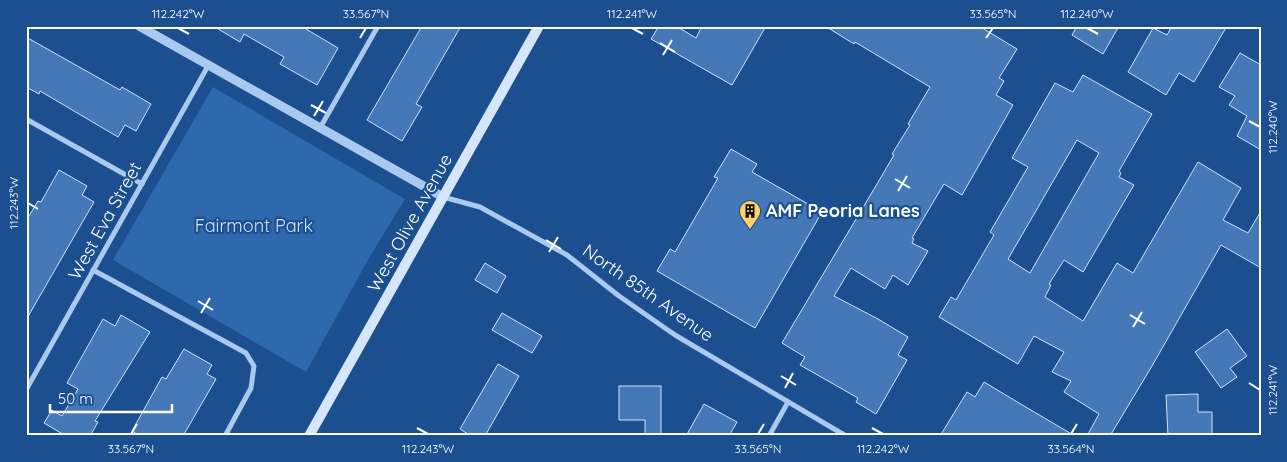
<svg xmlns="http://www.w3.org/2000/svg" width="1287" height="462" font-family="Quicksand,sans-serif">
  <rect width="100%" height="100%" fill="#1b4f8f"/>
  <path fill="#2e69ad" d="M213 87 405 199 369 258 306 372 113 260Z"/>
  <g fill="#4478b7" stroke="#cfe3fa" fill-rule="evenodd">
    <path d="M213 26H301L338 48 317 85 280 64 284 57 244 34 240 42Z"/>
    <path d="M422 26H461L416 104 422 107 402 141 367 120Z"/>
    <path d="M659 26H676L696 38 702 26H766L732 85 651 39Z"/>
    <path d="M825 26H979L1017 49 999 78 1004 81 996 95 1013 105 962 195 944 184 932 204 912 238 914 239 912 243 928 251 908 285 893 275 885 289 851 268 834 296 878 319 908 337 898 355 907 360 876 414 856 402 858 398 800 365 805 357 782 343 877 184 894 155 892 154 910 125 908 124 930 87 855 42 854 44Z"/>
    <path d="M1077 26H1119L1103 54 1072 35Z"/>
    <path d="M1172 26H1227L1194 82 1179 73 1166 95 1128 72 1153 28 1167 35Z"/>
    <path d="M26 37 120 90 122 87 151 104 136 131 125 125 118 137 40 91 39 94 26 87Z"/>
    <path d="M1240 53 1261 65V150L1237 136 1247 116 1229 105 1235 96 1219 87Z"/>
    <path d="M1083 75 1152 114 1119 171 1121 173 1119 177 1134 185 1114 219 1083 272 1064 260 1049 284 1051 285 1045 297 1083 321 1117 263 1133 273 1198 162 1241 188 1223 220 1248 233 1261 211V268L1221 245 1152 366 1110 436H1087L1099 414 1064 392 1071 381 1052 372 1064 352 1034 336 1018 364 939 317 951 297 956 300 980 259 994 235 990 232 1028 167 1012 158 1055 83 1073 92ZM1077 140 1099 153 1030 273 1008 259Z"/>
    <path d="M731 149 757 164 752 172 822 212 755 328 657 271 670 249 675 252 718 178 714 177Z"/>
    <path d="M59 170 87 186 82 195 94 202 26 320V221L38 201 41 202Z"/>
    <path d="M485 263 506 276 497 293 475 280Z"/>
    <path d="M502 313 542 336 532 353 492 330Z"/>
    <path d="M121 315 150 332 95 421 98 422 90 436H66L44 423 52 410 62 416 78 389 67 383 103 319 115 326Z"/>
    <path d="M1227 329 1247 356 1230 368 1237 377 1221 388 1195 352Z"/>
    <path d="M184 349 212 365 207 374 216 379 183 436H140L132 431 162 377 166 379Z"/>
    <path d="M498 364 519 376 485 436H471L460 429Z"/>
    <path d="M984 382 1024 406 1075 436H940L967 392 975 397Z"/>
    <path d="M619 386H661V434H645V420H619Z"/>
    <path d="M1198 394V412H1212V435L1168 436 1166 395Z"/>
    <path d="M704 404 737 422 729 436H686Z"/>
  </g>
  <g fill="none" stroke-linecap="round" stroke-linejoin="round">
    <g stroke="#a9c9ee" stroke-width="5">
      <path d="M26 119 142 184"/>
      <path d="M320 128 378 26"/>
      <path d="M443 197 480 207 567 255 619 296 675 335 846 436"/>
      <path d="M93 270 246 353 254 366 251 388 225 436"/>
      <path d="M26 390 208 66"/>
      <path d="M769 436 788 402"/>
    </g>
    <path stroke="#a9c9ee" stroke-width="9" d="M139 26 443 197"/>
    <path stroke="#d6e6fa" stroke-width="10" d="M309 436 539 26"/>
  </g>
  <path fill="none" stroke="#fff" stroke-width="2" d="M178 28 189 34M632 28 643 34M1087 28 1098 34M360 38 366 28M986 38 993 28M660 43 675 52M663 55 672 40M311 105 326 113M314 116 323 101M1249 121 1260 127M895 179 910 188M898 191 907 176M28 203 38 209M546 240 561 249M549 252 558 237M198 301 213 310M201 313 210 298M1130 315 1145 324M1133 327 1142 312M781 376 796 385M1249 383 1260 390M785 388 793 373M417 428 428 434M872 428 883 434M131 434 137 424M758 434 764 424M1071 434 1077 424"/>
  <defs>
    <g id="building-pin" transform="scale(1.125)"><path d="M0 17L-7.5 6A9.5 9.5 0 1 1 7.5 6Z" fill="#ffd166" stroke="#1b4f8f"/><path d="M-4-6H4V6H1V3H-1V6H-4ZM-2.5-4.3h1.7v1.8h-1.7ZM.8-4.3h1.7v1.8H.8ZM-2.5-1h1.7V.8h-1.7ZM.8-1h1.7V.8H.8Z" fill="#111"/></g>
  </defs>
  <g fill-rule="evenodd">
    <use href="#building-pin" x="750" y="211"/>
  </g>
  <g text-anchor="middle" stroke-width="4.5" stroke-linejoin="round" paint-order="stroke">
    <g font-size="18" font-weight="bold" fill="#fff" stroke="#1b4f8f" text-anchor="start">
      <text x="766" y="217">AMF Peoria Lanes</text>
    </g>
    <g font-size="18" fill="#fff" stroke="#1b4f8f">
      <text transform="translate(105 221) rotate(-61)" y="6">West Eva Street</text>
      <text transform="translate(410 223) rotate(-61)" y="6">West Olive Avenue</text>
      <text transform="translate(648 293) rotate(35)" y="6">North 85th Avenue</text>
    </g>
    <g font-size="18" fill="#cfe3fa" stroke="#1b4f8f">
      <text x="254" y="232">Fairmont Park</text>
    </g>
  </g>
  <rect width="1287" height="462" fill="none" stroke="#1b4f8f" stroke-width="55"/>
  <path d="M50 404v8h122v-8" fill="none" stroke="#ffffff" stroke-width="2.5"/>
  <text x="58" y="404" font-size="15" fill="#ffffff" stroke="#1b4f8f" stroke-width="4" paint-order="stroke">50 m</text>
  <rect x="28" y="28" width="1232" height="406" fill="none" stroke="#fff" stroke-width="2"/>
  <g font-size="12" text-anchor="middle" fill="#fff">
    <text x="178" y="18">112.242°W</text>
    <text x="366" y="18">33.567°N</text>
    <text x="632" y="18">112.241°W</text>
    <text x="993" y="18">33.565°N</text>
    <text x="1087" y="18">112.240°W</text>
    <text transform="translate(1273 127) rotate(-90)" y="4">112.240°W</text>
    <text transform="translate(14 203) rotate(-90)" y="4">112.243°W</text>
    <text transform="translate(1273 390) rotate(-90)" y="4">112.241°W</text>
    <text x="131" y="453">33.567°N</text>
    <text x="428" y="453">112.243°W</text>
    <text x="758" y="453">33.565°N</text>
    <text x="883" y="453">112.242°W</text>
    <text x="1071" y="453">33.564°N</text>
  </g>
</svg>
